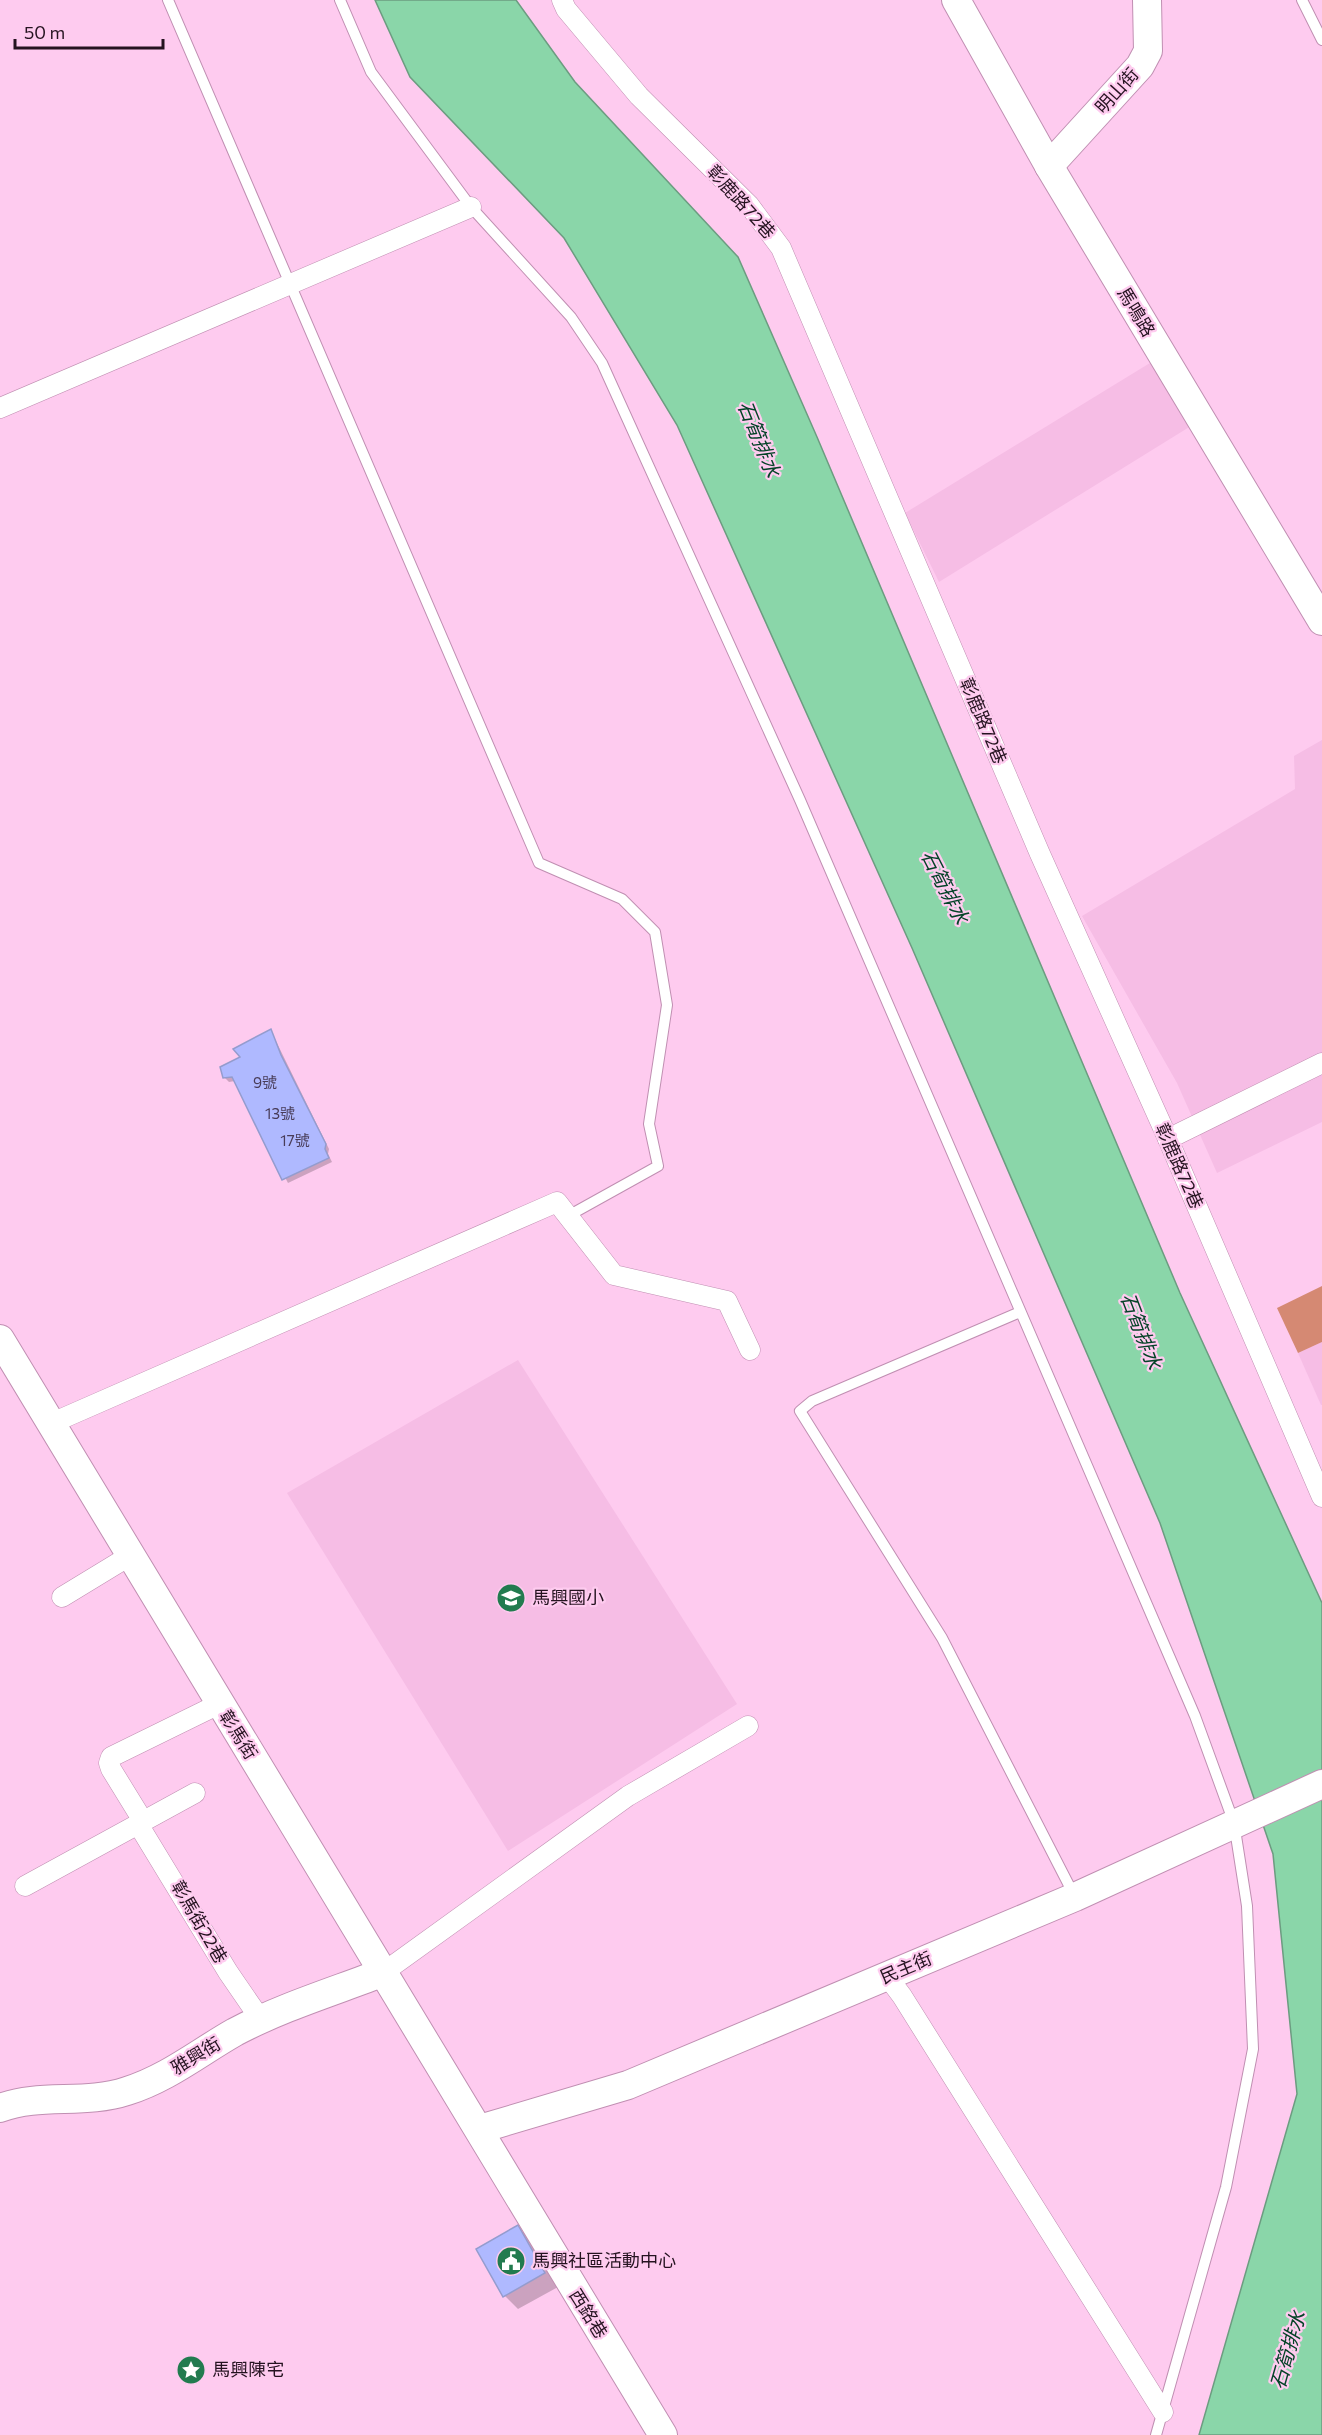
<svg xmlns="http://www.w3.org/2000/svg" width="1322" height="2435" font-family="Commissioner,'Noto Sans TC',sans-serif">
  <rect width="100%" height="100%" fill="#fecbef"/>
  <g fill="#f6bde5">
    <path d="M1163 355 1199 421 939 582 905 513Z"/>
    <path d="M1322 740V1122L1217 1173 1177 1083 1082 916 1295 789 1294 756Z"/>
    <path d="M1322 1342V1405H1321L1298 1353Z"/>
    <path d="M518 1360 737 1704 508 1851 287 1493Z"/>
  </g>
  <path fill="#d58973" d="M1322 1286V1342L1298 1353 1277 1308Z"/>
  <path fill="#8ad6a9" stroke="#6c9c80" stroke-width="1.5" d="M375 0H516L575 82 738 257 817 437 1180 1293 1322 1603V2435H1199L1297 2094 1273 1854 1160 1523 912 948 677 425 564 238 410 77Z"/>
  <g fill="#0003">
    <path d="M271 1031 329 1149 328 1154 332 1162 288 1183 235 1081 229 1082 225 1078Z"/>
    <path d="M518 2227 532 2241 558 2287 518 2309 505 2296Z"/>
  </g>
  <g fill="#afb9ff" stroke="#949cce" stroke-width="1.5">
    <path d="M271 1029 281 1055 326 1144 325 1149 329 1158 282 1180 232 1077 223 1078 220 1067 240 1057 233 1049Z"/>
    <path d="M518 2225 545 2273 503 2297 476 2249Z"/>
  </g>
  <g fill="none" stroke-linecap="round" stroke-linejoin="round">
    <g stroke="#c08fb2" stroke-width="12">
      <g id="lane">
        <path d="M168 0 539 863 622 899 655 932 667 1005 649 1124 658 1166 568 1216"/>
        <path d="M340 0 371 72 471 207 571 317 602 363 800 800 1195 1716 1234 1823 1247 1906 1253 2049 1226 2187 1156 2435"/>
        <path d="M1302 0 1322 40"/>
        <path d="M1020 1312 812 1401 800 1411 942 1638 1075 1897"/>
      </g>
    </g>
    <g stroke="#c08fb2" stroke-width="21">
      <g id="street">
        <path d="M562 0 566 9 639 96 749 205 781 248 1040 854 1168 1139 1322 1497"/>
        <path d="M0 408 471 207"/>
        <path d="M1168 1139 1322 1063"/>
        <path d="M52 1423 557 1202 614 1275 727 1301 750 1350"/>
        <path d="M62 1597 131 1555"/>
        <path d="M143 1821 111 1769 109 1763 111 1757 219 1704"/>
        <path d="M138 1824 228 1972 261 2020"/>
        <path d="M25 1886 195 1793"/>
        <path d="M384 1972 628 1796 748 1726"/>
        <path d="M887 1976 902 1996 1163 2412"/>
      </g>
    </g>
    <g stroke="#c08fb2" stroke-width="30">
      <g id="secondary">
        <path d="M956 0 1049 166 1322 621"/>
        <path d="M1049 166 1140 66 1148 51 1147 0"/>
        <path d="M0 1339 663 2435"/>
        <path d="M0 2108C40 2093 85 2105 127 2091 168 2078 198 2053 235 2032 282 2007 335 1991 384 1972"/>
        <path d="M480 2129 628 2085 1075 1897 1322 1784"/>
      </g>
    </g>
    <use href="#lane" stroke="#fff" stroke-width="10"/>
    <use href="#street" stroke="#fff" stroke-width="20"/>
    <use href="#secondary" stroke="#fff" stroke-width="28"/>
  </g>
  <defs>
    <g id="school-disc" transform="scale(1.5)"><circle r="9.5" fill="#227b4f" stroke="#fecbef"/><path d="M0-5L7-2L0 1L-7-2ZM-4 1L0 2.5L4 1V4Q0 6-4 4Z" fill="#fff"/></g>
    <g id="civic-disc" transform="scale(1.5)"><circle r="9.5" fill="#227b4f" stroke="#fecbef"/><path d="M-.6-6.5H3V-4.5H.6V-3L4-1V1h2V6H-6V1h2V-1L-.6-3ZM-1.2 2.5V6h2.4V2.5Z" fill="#fff"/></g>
    <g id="sight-disc" transform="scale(1.5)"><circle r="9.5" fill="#227b4f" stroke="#fecbef"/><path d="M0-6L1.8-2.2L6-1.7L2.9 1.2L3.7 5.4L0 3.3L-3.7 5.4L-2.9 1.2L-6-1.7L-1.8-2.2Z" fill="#fff"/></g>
  </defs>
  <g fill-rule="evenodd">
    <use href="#school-disc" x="511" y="1598"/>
    <use href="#civic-disc" x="511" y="2261"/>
    <use href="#sight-disc" x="191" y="2370"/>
  </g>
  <g text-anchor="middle" stroke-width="4.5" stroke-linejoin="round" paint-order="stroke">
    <g font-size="15" fill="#483c58">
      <text x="265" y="1088">9號</text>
      <text x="280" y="1119">13號</text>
      <text x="295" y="1146">17號</text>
    </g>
    <g font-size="18" fill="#251320" stroke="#fecbef">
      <text transform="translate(1117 91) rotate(-48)" y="6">明山街</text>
      <text transform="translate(741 202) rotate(48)" y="6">彰鹿路72巷</text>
      <text transform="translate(1136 312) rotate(59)" y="6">馬鳴路</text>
      <text transform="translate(983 721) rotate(67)" y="6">彰鹿路72巷</text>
      <text transform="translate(1179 1166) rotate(66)" y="6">彰鹿路72巷</text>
      <text transform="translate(238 1735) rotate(58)" y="6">彰馬街</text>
      <text transform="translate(199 1922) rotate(60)" y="6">彰馬街22巷</text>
      <text transform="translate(906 1968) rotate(-23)" y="6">民主街</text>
      <text transform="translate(196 2056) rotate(-31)" y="6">雅興街</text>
      <text transform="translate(588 2314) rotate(58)" y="6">西銘巷</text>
    </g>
    <g font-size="18" fill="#251320" stroke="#fecbef" text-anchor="start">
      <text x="532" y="1604">馬興國小</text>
      <text x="532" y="2267">馬興社區活動中心</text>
      <text x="212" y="2376">馬興陳宅</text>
    </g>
    <g font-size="20" font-style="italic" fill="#044327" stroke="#fecbef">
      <text transform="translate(759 439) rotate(68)" y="7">石筍排水</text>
      <text transform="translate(945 887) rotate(63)" y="7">石筍排水</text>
      <text transform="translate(1141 1331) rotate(69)" y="7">石筍排水</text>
      <text transform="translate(1288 2350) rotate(-74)" y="7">石筍排水</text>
    </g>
  </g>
  <path d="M15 39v9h148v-9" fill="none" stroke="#251320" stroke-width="3"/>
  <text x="24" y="39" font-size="18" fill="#251320" stroke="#fecbef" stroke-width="4.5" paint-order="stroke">50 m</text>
</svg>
